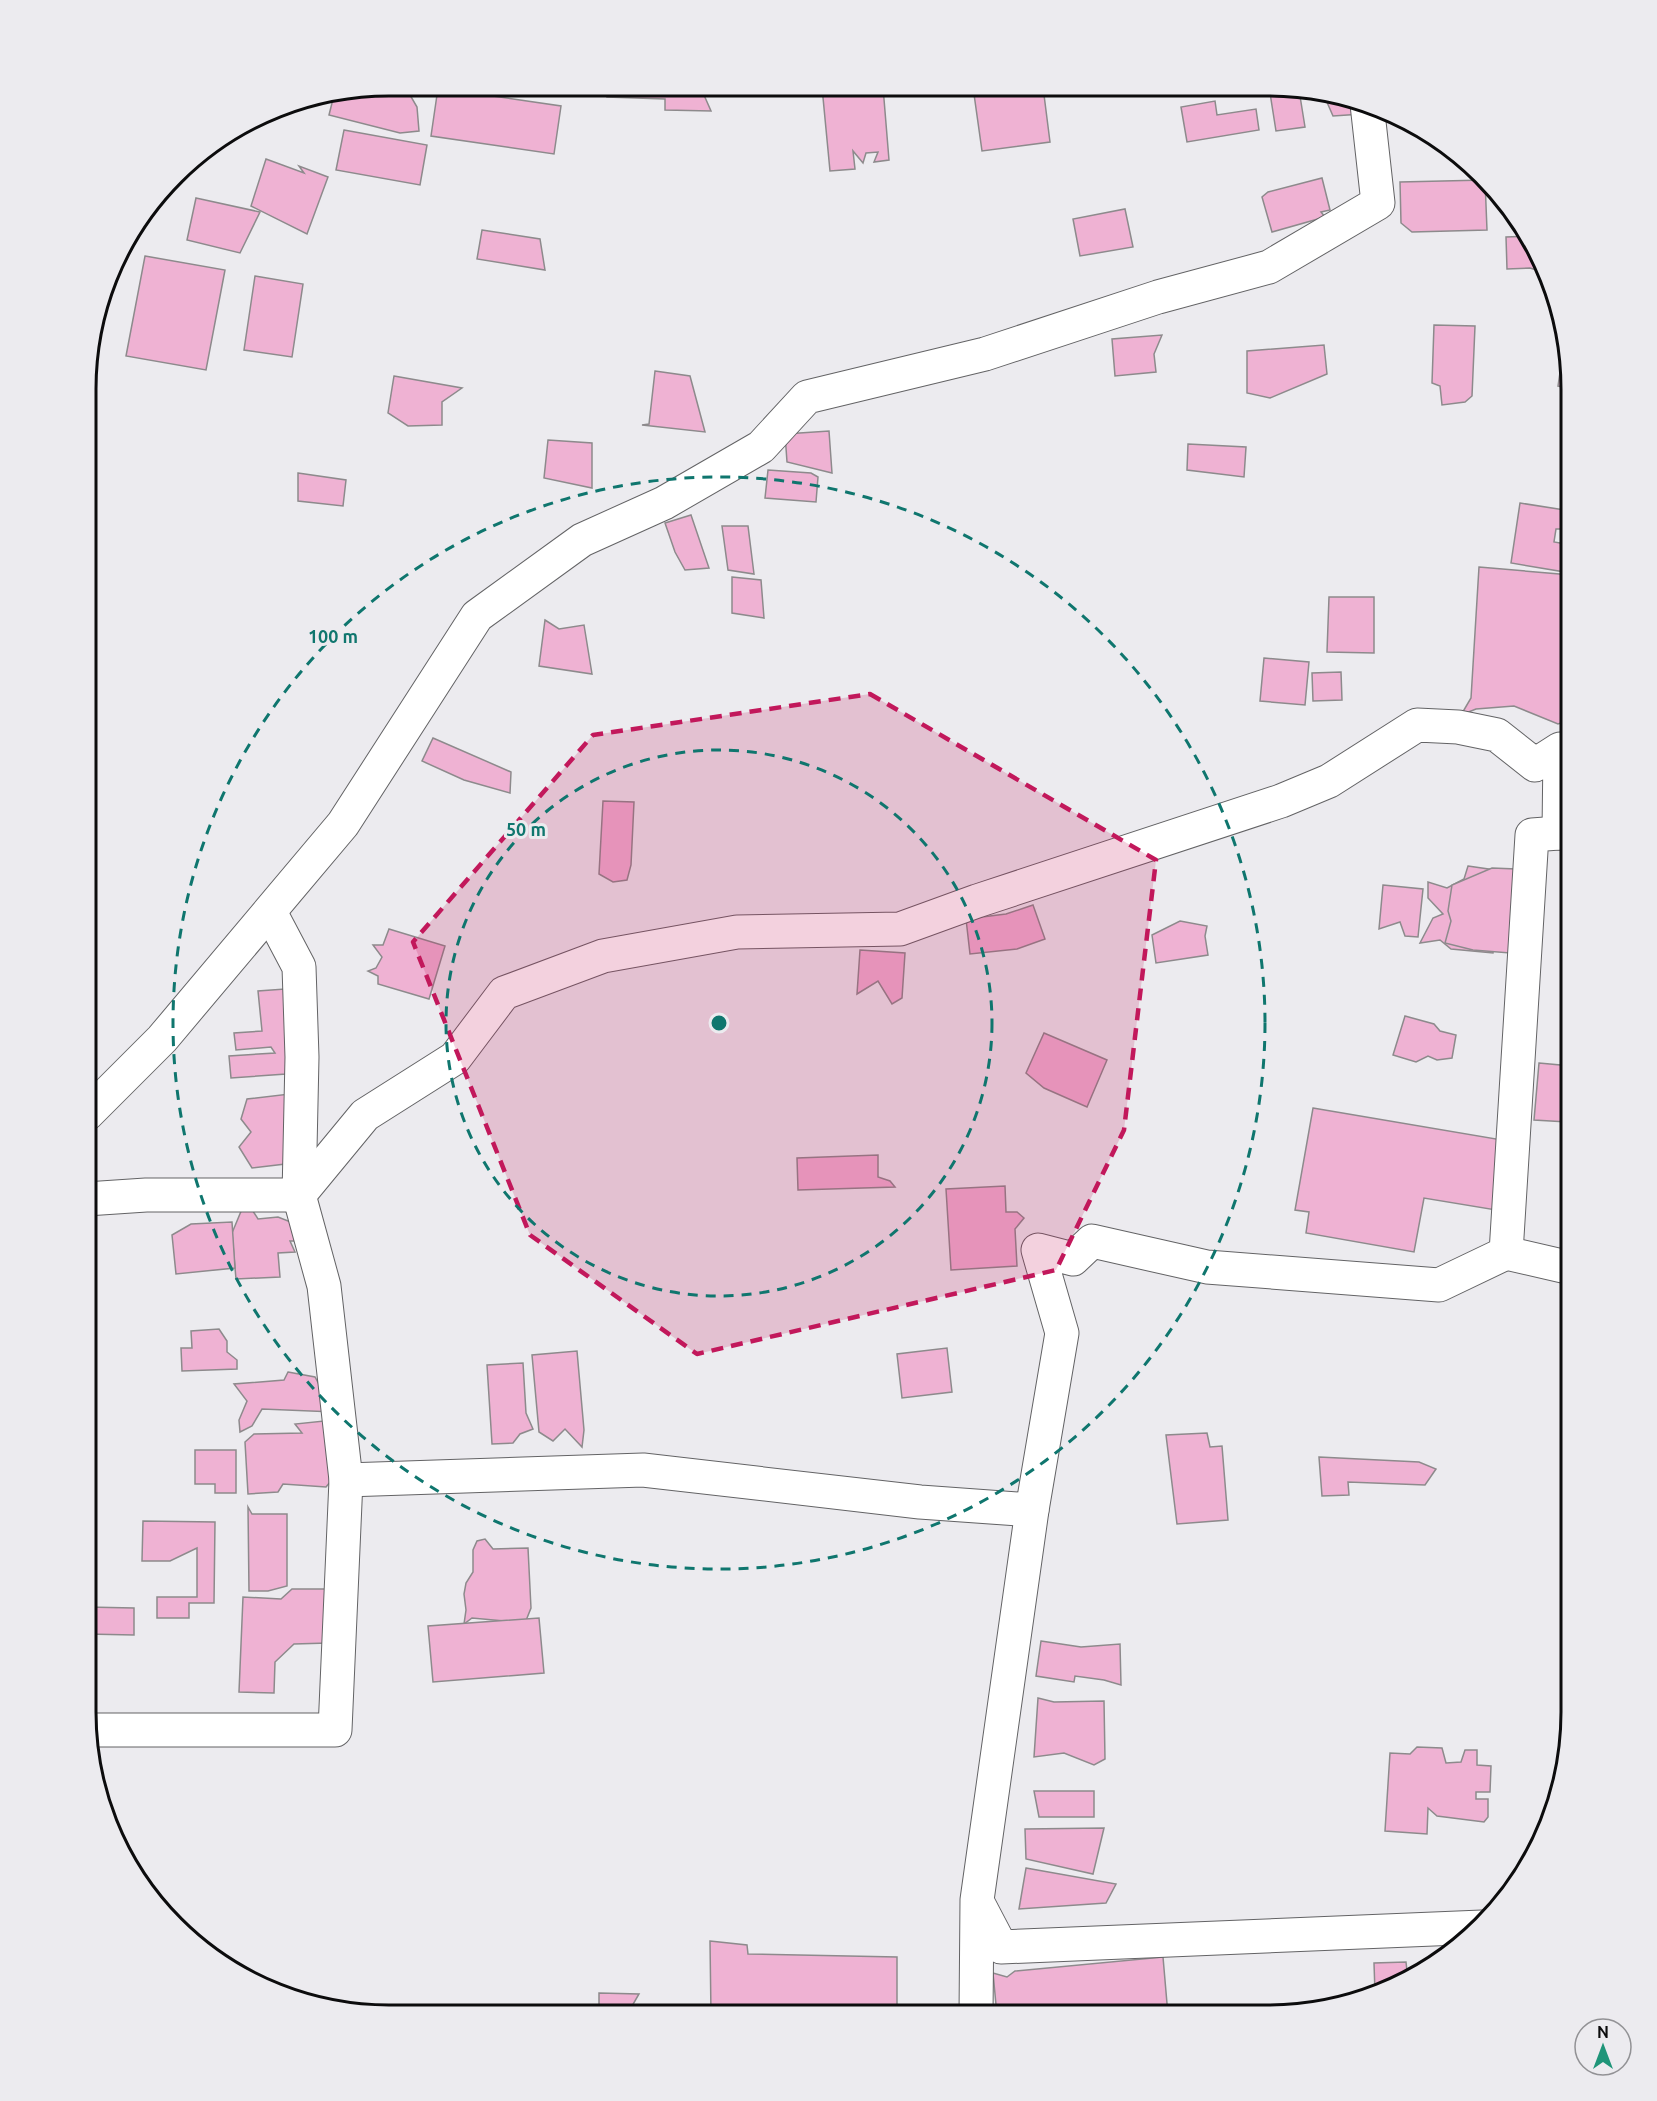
<svg xmlns="http://www.w3.org/2000/svg" width="1657" height="2101" font-family="Ubuntu,sans-serif">
  <rect width="100%" height="100%" fill="#ecebef"/>
  <g fill="#efb2d3" stroke="#8d8a8c" stroke-width="1.5">
    <path d="M389 86 406 88 417 107 419 131 400 133 329 115 334 95Z"/>
    <path d="M608 86H700L711 111 665 110V99L607 97Z"/>
    <path d="M822 87H883L889 160 874 162 878 152 866 153 863 163 853 151 855 169 830 171Z"/>
    <path d="M973 87H1043L1050 142 982 151Z"/>
    <path d="M438 88 561 106 554 154 431 136Z"/>
    <path d="M1267 88H1308L1361 102 1362 114 1333 116 1323 93 1300 96 1305 127 1276 131 1270 93Z"/>
    <path d="M1215 101 1217 115 1256 109 1259 130 1187 142 1181 107Z"/>
    <path d="M344 130 427 145 420 185 336 170Z"/>
    <path d="M266 159 304 173 299 166 328 177 307 234 251 206Z"/>
    <path d="M1322 178 1330 210 1321 212 1325 217 1272 232 1262 197 1268 192Z"/>
    <path d="M1485 180 1487 230 1412 232 1401 223 1400 182Z"/>
    <path d="M196 198 260 212 240 253 187 240Z"/>
    <path d="M1125 209 1133 247 1080 256 1073 219Z"/>
    <path d="M482 230 540 239 545 270 477 259Z"/>
    <path d="M1530 236 1531 238 1546 273 1530 268 1507 269 1506 237Z"/>
    <path d="M145 256 225 270 206 370 126 356Z"/>
    <path d="M255 276 303 284 292 357 244 350Z"/>
    <path d="M1434 325 1475 326 1472 396 1465 402 1442 405 1440 386 1432 383Z"/>
    <path d="M1162 335 1154 354 1156 372 1115 376 1112 339Z"/>
    <path d="M1565 338 1571 388 1558 386Z"/>
    <path d="M1324 345 1327 374 1270 398 1247 393V351Z"/>
    <path d="M655 371 690 376 705 432 642 425 649 424Z"/>
    <path d="M394 376 462 388 442 402V425L408 426 388 413Z"/>
    <path d="M829 431 832 473 787 462 785 434Z"/>
    <path d="M548 440 592 443V488L544 478Z"/>
    <path d="M1188 444 1246 447 1244 477 1187 470Z"/>
    <path d="M768 470 811 473 818 477 816 502 765 498Z"/>
    <path d="M298 473 346 480 343 506 298 501Z"/>
    <path d="M1520 503 1571 511V529H1556L1554 542 1571 545V573L1511 563Z"/>
    <path d="M691 515 709 568 685 570 675 552 665 523Z"/>
    <path d="M722 526H748L754 574 728 570Z"/>
    <path d="M1479 567 1571 575V720L1558 724 1514 706 1476 709 1461 715 1471 698Z"/>
    <path d="M732 577 761 580 764 618 732 613Z"/>
    <path d="M1329 597H1374V653L1327 652Z"/>
    <path d="M545 620 559 629 584 625 592 674 539 666Z"/>
    <path d="M1264 658 1309 662 1305 705 1260 701Z"/>
    <path d="M1341 672 1342 700 1313 701 1312 673Z"/>
    <path d="M433 738 511 772 510 793 464 780 422 761Z"/>
    <path d="M603 801 634 802 631 865 627 880 613 882 599 874Z"/>
    <path d="M1468 866 1502 871 1493 953 1451 949 1440 940 1420 943 1433 918 1443 914 1428 898V882L1447 888 1464 879Z"/>
    <path d="M1492 868 1516 869 1510 953 1473 950 1445 943 1451 921 1448 911 1452 885Z"/>
    <path d="M1383 885 1423 889 1418 937 1405 936 1400 922 1379 929Z"/>
    <path d="M1033 905 1045 939 1017 949 970 954 966 919 1006 914Z"/>
    <path d="M1180 921 1207 926 1205 936 1208 955 1156 963 1152 935Z"/>
    <path d="M389 929 445 946 429 999 378 984V976L368 971 376 968 382 957 373 945H383Z"/>
    <path d="M860 950 905 953 902 998 892 1004 878 981 857 994Z"/>
    <path d="M285 989 288 1062 286 1074 231 1078 229 1056 275 1053 271 1047 236 1050 234 1033 262 1031 258 991Z"/>
    <path d="M1405 1016 1434 1024 1440 1031 1456 1035 1452 1058 1437 1060 1428 1056 1416 1062 1393 1055Z"/>
    <path d="M1044 1033 1107 1060 1087 1107 1044 1088 1026 1073Z"/>
    <path d="M1539 1063 1571 1066 1567 1122 1534 1120Z"/>
    <path d="M298 1093 302 1162 252 1168 239 1147 251 1132 241 1119 247 1099Z"/>
    <path d="M1313 1108 1520 1143 1508 1212 1424 1198 1414 1252 1306 1233 1309 1212 1295 1210Z"/>
    <path d="M878 1155V1177L890 1181 895 1187 798 1190 797 1158Z"/>
    <path d="M1005 1186 1006 1212H1017L1024 1218 1015 1229 1017 1266 951 1270 946 1189Z"/>
    <path d="M251 1208 258 1219 278 1217 288 1221 306 1220V1241H290L295 1252 278 1253 280 1277 236 1279 232 1233 242 1209Z"/>
    <path d="M232 1222 235 1268 176 1274 172 1235 191 1224Z"/>
    <path d="M219 1329 227 1341V1352L237 1360V1369L182 1371 181 1348H192L191 1331Z"/>
    <path d="M947 1348 952 1392 902 1398 897 1354Z"/>
    <path d="M577 1351 584 1430 582 1447 565 1429 553 1441 539 1432 532 1355Z"/>
    <path d="M523 1363 526 1413 533 1429 520 1434 513 1443 492 1444 487 1365Z"/>
    <path d="M288 1372 315 1377 334 1412 262 1409 252 1426 240 1432 239 1420 247 1401 234 1384 284 1380Z"/>
    <path d="M324 1421 331 1481 326 1487 283 1484 278 1492 248 1494 245 1442 254 1434 302 1433 295 1424Z"/>
    <path d="M1207 1433 1210 1447 1222 1446 1228 1520 1177 1524 1166 1435Z"/>
    <path d="M195 1450H236V1493H215V1484H195Z"/>
    <path d="M1319 1457 1419 1462 1436 1469 1425 1485 1348 1482 1349 1495 1322 1496Z"/>
    <path d="M248 1507 252 1514H287V1586L268 1591H249Z"/>
    <path d="M143 1521 215 1522 214 1603H189V1618H157V1597H197V1548L170 1561H142Z"/>
    <path d="M485 1539 493 1549 528 1548 531 1608 525 1623 472 1618 464 1624 466 1610 464 1594 466 1583 473 1572V1550L477 1541Z"/>
    <path d="M292 1589H328V1643L294 1644 275 1662 274 1693 239 1692 243 1597 281 1599Z"/>
    <path d="M86 1607 134 1608V1635L86 1634Z"/>
    <path d="M539 1618 544 1673 433 1682 428 1626Z"/>
    <path d="M1041 1641 1081 1647 1120 1644 1121 1685 1104 1680 1075 1676 1074 1682 1036 1676Z"/>
    <path d="M1038 1698 1054 1702 1104 1701 1105 1759 1094 1765 1064 1753 1034 1757Z"/>
    <path d="M1417 1747 1442 1748 1446 1763 1461 1762 1465 1750H1477V1765L1491 1766 1490 1792H1476V1799H1488V1817L1484 1822 1437 1816 1428 1808 1427 1834 1385 1831 1390 1753 1410 1754Z"/>
    <path d="M1034 1791H1094V1817H1039Z"/>
    <path d="M1104 1828 1093 1874 1026 1859 1025 1829Z"/>
    <path d="M1026 1868 1116 1884 1106 1903 1019 1909Z"/>
    <path d="M710 1941 747 1945 748 1954 897 1957V2015H711Z"/>
    <path d="M1163 1957 1168 2015H997L993 1973 1007 1977 1015 1971Z"/>
    <path d="M1406 1962 1407 1971 1426 1970 1419 1975 1375 1993 1374 1963Z"/>
    <path d="M599 1993 639 1994 632 2006 643 2012V2015H599Z"/>
  </g>
  <g fill="none" stroke-linecap="round" stroke-linejoin="round">
    <g stroke="#636365" stroke-width="35">
      <g id="minor">
        <path d="M87 1114 162 1039 343 824 477 616 582 540 664 503 761 447 807 397 985 354 1158 297 1269 267 1378 203 1367 104"/>
        <path d="M86 1199 146 1195H299L365 1115 455 1058 504 993 603 956 737 932 900 929 977 901 1281 801 1329 781 1417 725 1458 727 1497 735 1535 765 1560 749 1559 833 1571 825"/>
        <path d="M1506 1253 1571 1268"/>
        <path d="M346 1480 643 1470 920 1502 1032 1510"/>
        <path d="M88 1730H335L346 1480 324 1286 299 1195 302 1057 299 967 270 912"/>
        <path d="M979 1905 1001 1947 1482 1927"/>
        <path d="M976 2015 977 1900 1032 1510 1062 1333 1038 1250 1073 1259 1092 1241 1207 1267 1439 1285 1506 1253 1532 835 1559 833"/>
      </g>
    </g>
    <use href="#minor" stroke="#fff" stroke-width="33"/>
  </g>
  <path fill="#c2185b" fill-opacity="0.2" stroke="#c2185b" stroke-width="4.5" stroke-dasharray="12 8" stroke-linejoin="round" d="M870 694 1156 860 1124 1130 1056 1270 697 1354 530 1235 413 942 593 735Z"/>
  <g fill="none" stroke="#0f766e" stroke-width="3" stroke-dasharray="10 8">
    <circle cx="719" cy="1023" r="273"/>
    <circle cx="719" cy="1023" r="546"/>
  </g>
  <path d="M0 0H1657V2101H0ZM389 96H1268A293 293 0 0 1 1561 389V1712A293 293 0 0 1 1268 2005H389A293 293 0 0 1 96 1712V389A293 293 0 0 1 389 96Z" fill="#ecebef" fill-rule="evenodd"/>
  <path fill="none" stroke="#0c0c0d" stroke-width="3" d="M389 96H1268A293 293 0 0 1 1561 389V1712A293 293 0 0 1 1268 2005H389A293 293 0 0 1 96 1712V389A293 293 0 0 1 389 96Z"/>
  <circle cx="719" cy="1023" r="9" fill="#0f766e" stroke="#ecebef" stroke-width="3"/>
  <g font-size="18" text-anchor="middle" font-weight="bold" fill="#0f766e" stroke="#ecebef" stroke-width="6" stroke-linejoin="round" paint-order="stroke">
    <text x="333" y="643">100 m</text>
    <text x="526" y="836">50 m</text>
  </g>
  <g transform="translate(1603 2047)"><circle r="28" fill="#ecebef" stroke="#929295" stroke-width="1.5"/>
  <path d="M0-4.5L10 22L0 15L-10 22Z" fill="#1f9579"/>
  <text y="-9" font-size="16" font-weight="bold" text-anchor="middle" fill="#0c0c0d">N</text>
  </g>
</svg>
